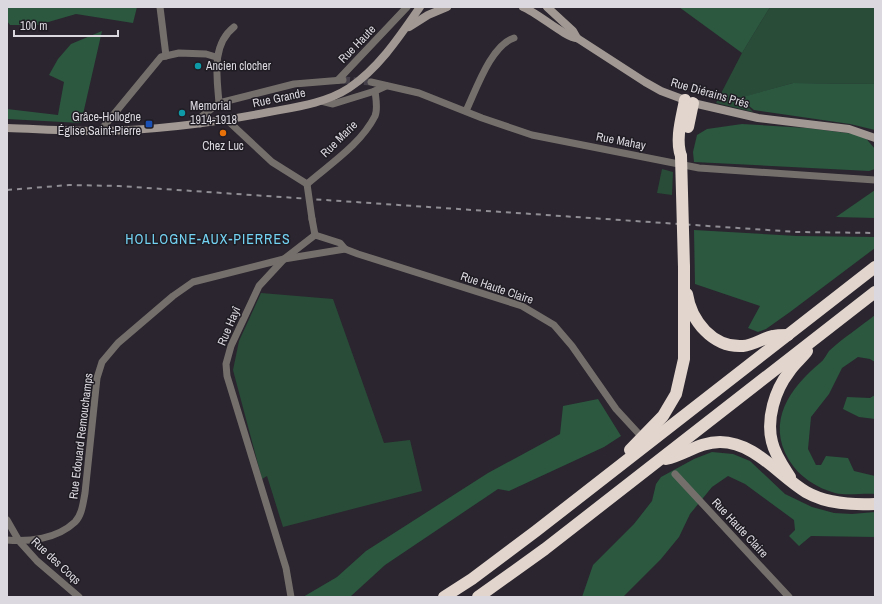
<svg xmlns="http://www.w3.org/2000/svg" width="882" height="604" font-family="'Archivo Narrow',sans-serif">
  <rect width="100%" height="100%" fill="#2a252e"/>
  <g fill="#294c38">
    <path d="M770 7H875V84L793 83 740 98 753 112 716 103 742 53Z"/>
    <path d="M662 169 673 172 672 195 657 193Z"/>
    <path d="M261 293 333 299 384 443 410 440 422 491 283 527 267 476 262 479 233 370 239 341Z"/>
  </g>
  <g fill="#2b583f">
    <path d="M7 7H137L133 23 76 14 38 25H10L7 21Z"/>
    <path d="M679 7H770L742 53Z"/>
    <path d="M102 31 81 123 7 119V109L58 115 64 82 49 75 58 59 71 44Z"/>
    <path d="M793 83 875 84V130L850 124 754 110 739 98Z"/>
    <path d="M742 124 807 128 863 135 875 149V169L869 171 694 162 693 152 697 135 707 129Z"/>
    <path d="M875 190V218L836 217Z"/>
    <path d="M694 230 797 236 875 237V248L790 312 766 329 758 332 748 328 760 306 695 284Z"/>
    <path d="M875 315V362L870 359 858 357 842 368 829 394 811 417 808 449 816 465H821L826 456 848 458 854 471 875 476V494C863 493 847 496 835 493 817 488 799 477 789 460 766 421 790 388 820 363 824 360 826 355 829 351 843 338 860 327 875 315Z"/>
    <path d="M875 395V419L859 417 843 409 847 397 870 398Z"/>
    <path d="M598 399 621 436 604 447 509 491 498 489 385 565 350 597H303L337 577 366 551 488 473 560 434 563 406Z"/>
    <path d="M712 452 733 454 750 461 785 494 812 507 834 513 852 514 875 512V537L811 536 799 546 789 536 795 530 794 520 745 484 728 476 712 487 690 514 679 537 661 559 623 597H582L593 565 634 524 652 501 656 484 661 477 694 459Z"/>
  </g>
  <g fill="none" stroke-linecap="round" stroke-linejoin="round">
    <path stroke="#454049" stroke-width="7" stroke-dasharray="7 3.5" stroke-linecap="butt" d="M343 80 371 82"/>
    <g stroke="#756f6c" stroke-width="7">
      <path d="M160 7 166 56"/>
      <path d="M338 80 407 7"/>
      <path d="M371 82 419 93 482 118 532 135 699 168 875 180"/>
      <path d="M321 101 333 104 375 91 386 86"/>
      <path d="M219 103C217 77 211 45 234 27"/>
      <path d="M466 111C476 90 491 45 514 38"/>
      <path d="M227 120 272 162 307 184C330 164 361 144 375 116 378 109 376 99 375 91"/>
      <path d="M200 124 201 117 219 103 294 84 343 80"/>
      <path d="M100 131 161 57 179 53 206 54 216 57"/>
      <path d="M312 219 315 235"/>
      <path d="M315 235 340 243 345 249 358 254 522 306 554 325 572 346 616 409 639 434"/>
      <path d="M675 474 789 597"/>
      <path d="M7 520 19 541 37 561 79 597"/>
      <path d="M7 540C29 542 57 539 75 522 82 515 83 503 85 493L97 378 102 362 118 343 173 296 193 282 284 259 345 249"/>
      <path d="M291 597 286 568 227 376 226 364 231 346 259 286 284 259 315 235"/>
    </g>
    <g stroke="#a19893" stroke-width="8">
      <path d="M523 7C538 13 566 38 577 38L645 82 661 91 693 103 758 118 849 129 875 138"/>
      <path d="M547 7 573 31 577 38"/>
      <path d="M409 27 428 15 447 7"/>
      <path d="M7 128C38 129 69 131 101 131 157 130 213 123 269 112 296 107 326 103 349 88 379 68 400 36 420 7"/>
    </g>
    <g stroke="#e2d5cd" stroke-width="12">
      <path d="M688 127 693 103"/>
      <path d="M681 156C675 139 682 117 685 100"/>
      <path d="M687 294C691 321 713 348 743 346 754 345 763 338 773 336 777 335 783 335 788 335"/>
      <path d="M630 450 663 416 676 394 684 359V267"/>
      <path d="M666 459C685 455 699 442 720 442 755 442 779 476 806 492 827 504 852 505 875 504"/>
      <path d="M790 477C783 466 775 455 772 442 766 419 775 390 789 372 794 364 802 358 807 351"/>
      <path d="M444 597 472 579 536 531 875 267"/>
      <path d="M478 597 545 549 875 292"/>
    </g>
    <path stroke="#908d94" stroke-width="2" stroke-dasharray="5 5" stroke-linecap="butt" d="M7 190 69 185 119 186 738 228 797 232 875 233"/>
    <path stroke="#756f6c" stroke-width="7" d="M307 184 312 219"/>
    <path stroke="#e2d5cd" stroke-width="12" d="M681 156 684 267"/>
  </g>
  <g fill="#0f9aa8" stroke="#201c24" stroke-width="1.5">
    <circle cx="198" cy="66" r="4"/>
    <circle cx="182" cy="113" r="4"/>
  </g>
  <rect fill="#1a4fb4" stroke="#201c24" stroke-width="1.5" x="145" y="120" width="8" height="8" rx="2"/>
  <circle fill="#e8710a" stroke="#201c24" stroke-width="1.5" cx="223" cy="133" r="4"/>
  <g text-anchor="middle" stroke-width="3" stroke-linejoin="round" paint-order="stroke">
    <g font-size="12" fill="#dbd8df" stroke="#201c24">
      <text transform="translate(357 44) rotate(-46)" y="4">Rue Haute</text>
      <text transform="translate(710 93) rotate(16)" y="4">Rue Diérains Prés</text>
      <text transform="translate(279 98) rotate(-12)" y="4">Rue Grande</text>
      <text transform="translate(339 139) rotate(-45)" y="4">Rue Marie</text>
      <text transform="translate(621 141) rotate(11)" y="4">Rue Mahay</text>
      <text transform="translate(497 288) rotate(19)" y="4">Rue Haute Claire</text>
      <text transform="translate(229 326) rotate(-67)" y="4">Rue Hayî</text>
      <text transform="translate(81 436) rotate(-83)" y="4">Rue Edouard Remouchamps</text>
      <text transform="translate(740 528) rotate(47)" y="4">Rue Haute Claire</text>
      <text transform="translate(56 561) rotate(43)" y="4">Rue des Coqs</text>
    </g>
    <g font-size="12" fill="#dbd8df" stroke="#201c24" text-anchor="start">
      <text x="206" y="70">Ancien clocher</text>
      <text x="190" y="110">Memorial<tspan x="190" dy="14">1914-1918</tspan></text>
      <text x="141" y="121" text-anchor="end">Grâce-Hollogne<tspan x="141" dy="14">Église Saint-Pierre</tspan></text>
      <text x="223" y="150" text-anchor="middle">Chez Luc</text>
    </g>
    <g font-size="14" letter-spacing="1" fill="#73d2f1" stroke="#201c24">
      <text x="208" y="244">HOLLOGNE-AUX-PIERRES</text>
    </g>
  </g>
  <rect width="882" height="604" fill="none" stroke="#dbd8df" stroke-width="16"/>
  <path d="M14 30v6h104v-6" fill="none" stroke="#dbd8df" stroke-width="2"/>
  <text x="20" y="30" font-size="12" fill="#dbd8df" stroke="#201c24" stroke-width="3" paint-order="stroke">100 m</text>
</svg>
